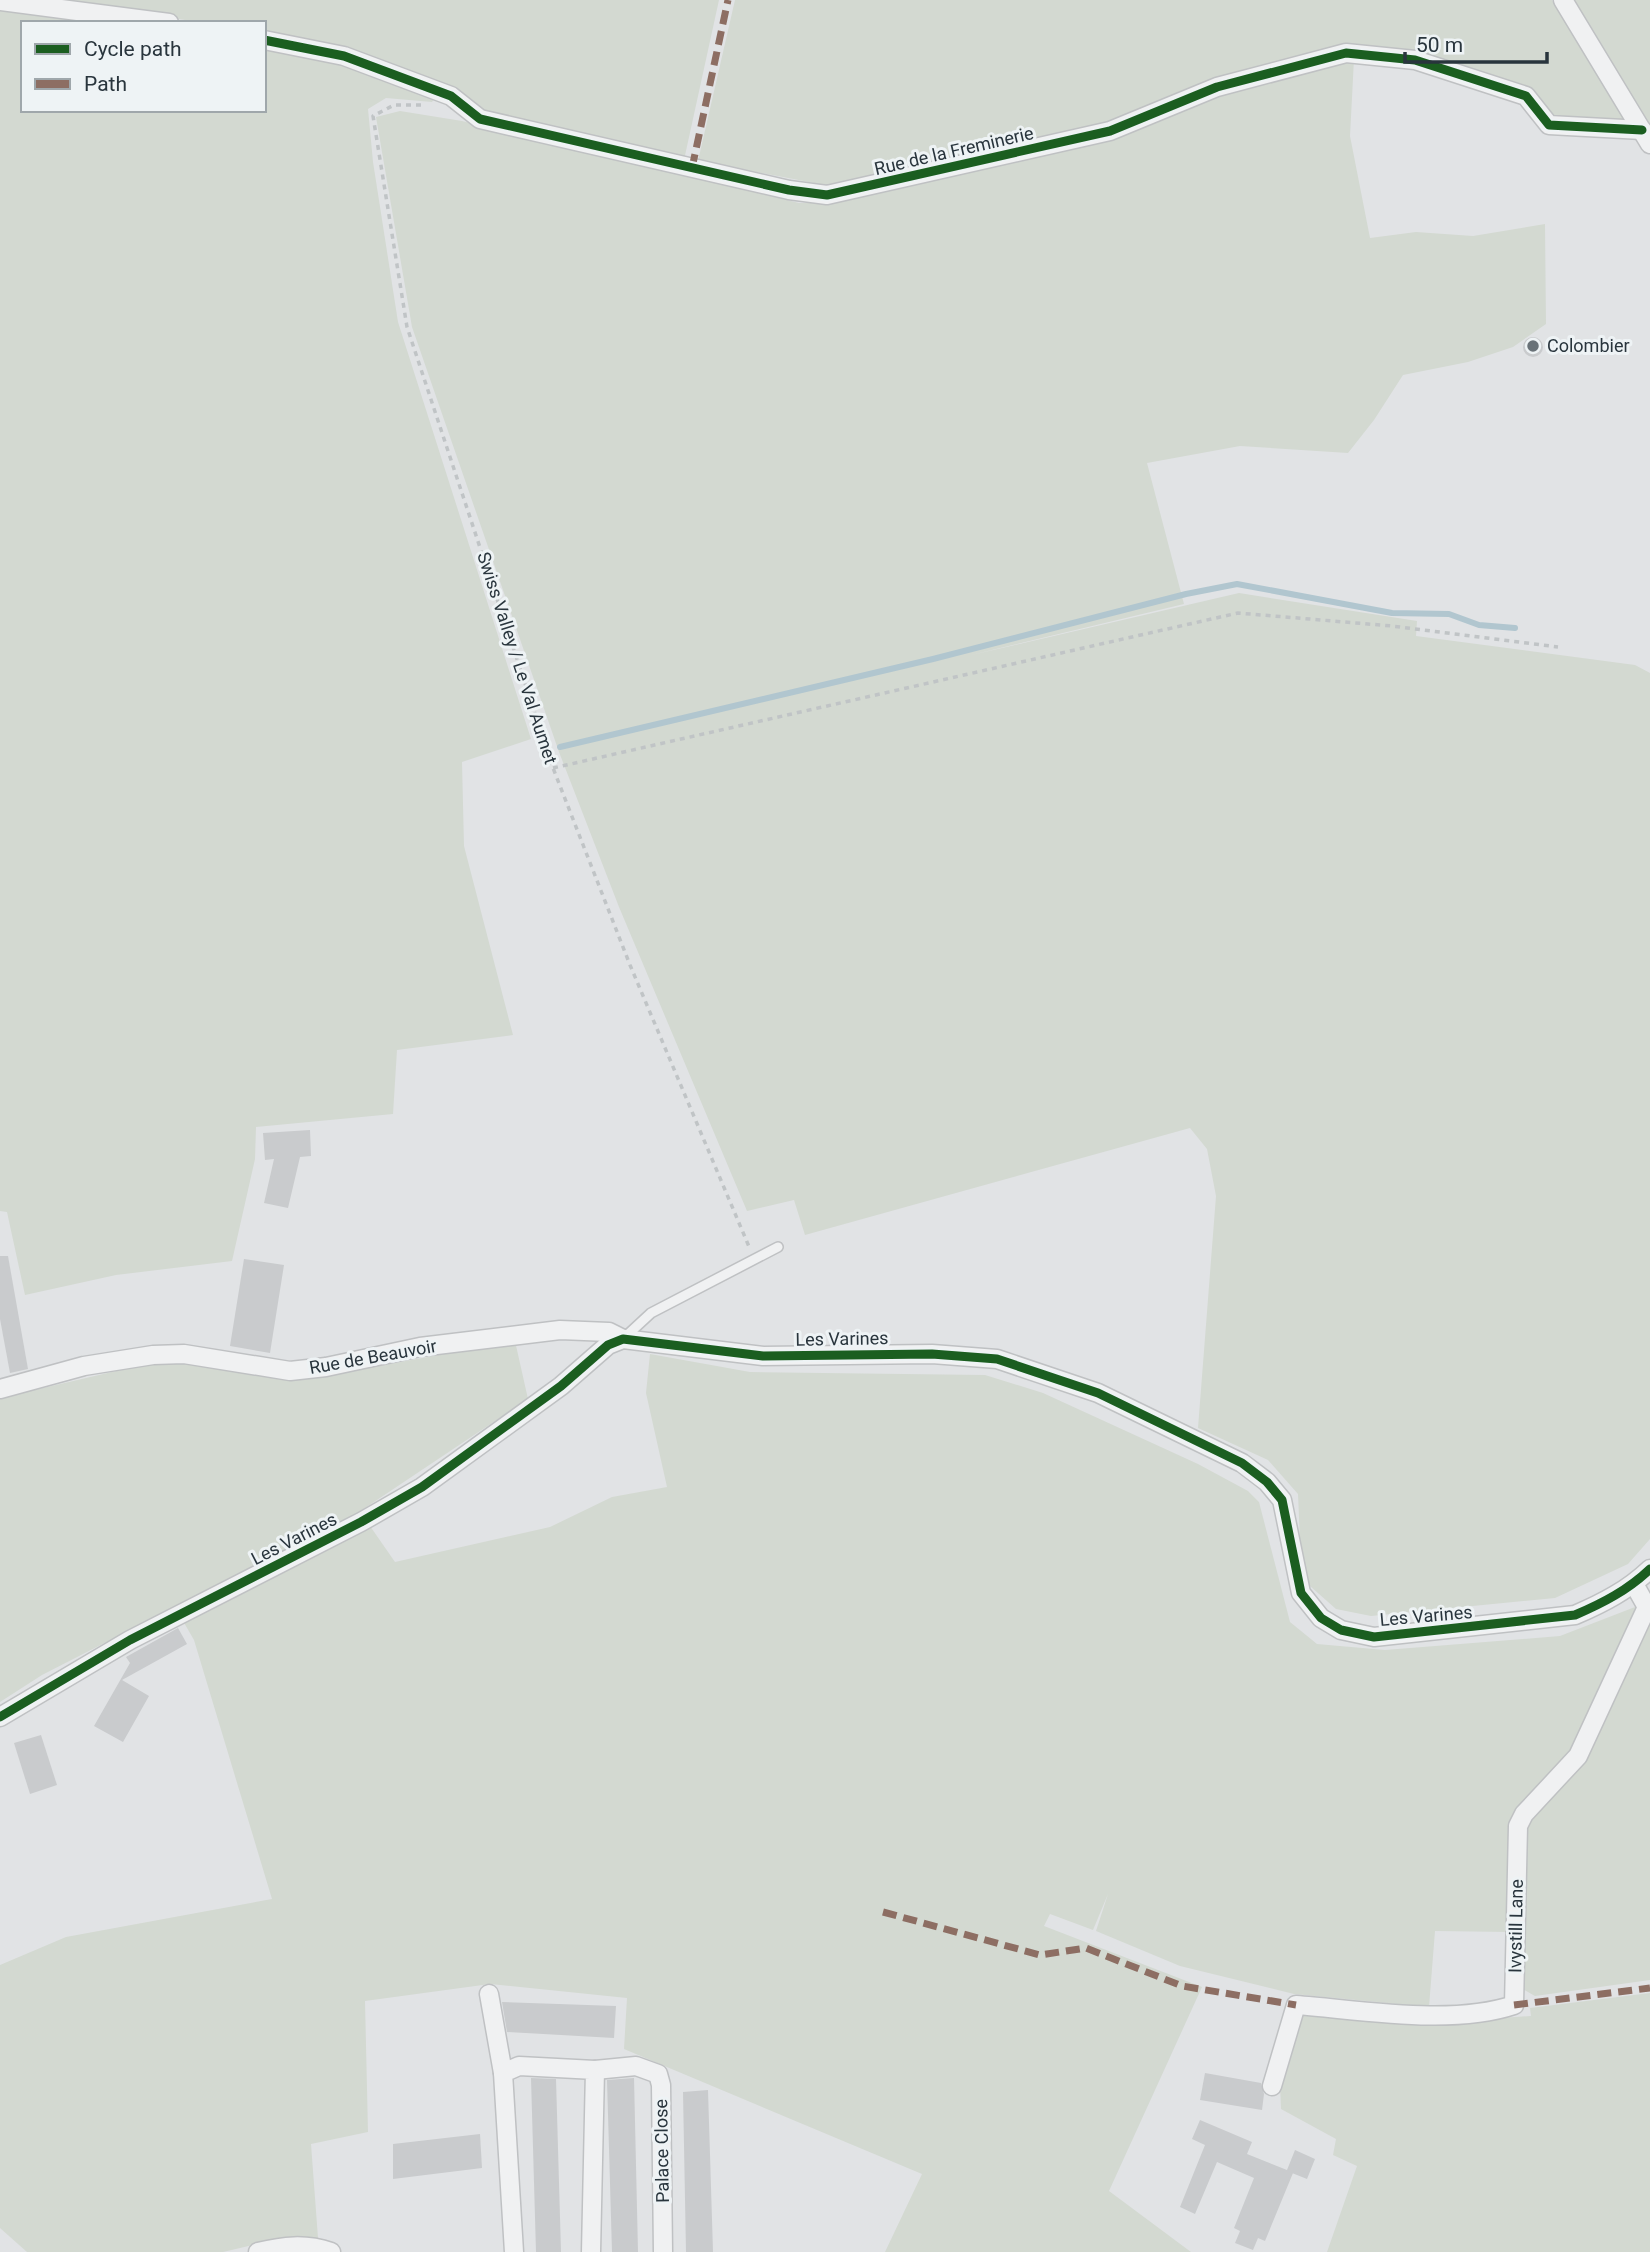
<svg xmlns="http://www.w3.org/2000/svg" width="1650" height="2252" font-family="Roboto,sans-serif">
  <rect width="100%" height="100%" fill="#e1e3e5"/>
  <g fill="#d3d9d1">
    <path d="M53 0H719L684 160 481 109 264 34V23H205Z"/>
    <path d="M735 0H1552L1628 126 1559 122 1532 92 1343 48 1115 121 830 186 698 161Z"/>
    <path d="M1574 0H1650V125Z"/>
    <path d="M0 7 132 23H23V110H264V45L366 67 436 96 432 102 386 98 368 109 373 162 398 322 531 739 462 762 464 846 513 1035 397 1050 393 1114 256 1127 255 1159 232 1261 116 1275 25 1295 7 1212 0 1211Z"/>
    <path d="M1354 59 1350 136 1370 238 1416 232 1473 236 1545 224 1546 324 1513 347 1468 362 1403 375 1374 420 1348 453 1240 446 1147 463 1184 604 967 656 1239 593 1417 621 1416 636 1635 665 1650 673V1539L1628 1564 1555 1598 1371 1616 1336 1609 1310 1586 1301 1563 1298 1494 1268 1460 1198 1428 1216 1196 1207 1149 1190 1128 805 1235 794 1200 747 1211 619 907 559 752 412 327 376 117 400 111 462 121 799 203H828L1215 92Z"/>
    <path d="M515 1341 528 1399 356 1514 42 1675 0 1702V1398L155 1362H204L274 1377 323 1376Z"/>
    <path d="M650 1354 750 1372 985 1375 1043 1393 1198 1464 1248 1491 1259 1502 1290 1622 1317 1644 1385 1650 1560 1636 1635 1607 1633 1621 1572 1754 1511 1819 1509 1932 1435 1931 1429 2007 1294 1994 1180 1966 1096 1931 1108 1894 1093 1930 1050 1914 1044 1926 1202 1987 1109 2191 1191 2252H885L922 2174 624 2049 627 1998 490 1984 365 2001 368 2132 311 2144 318 2238H282L223 2252H27L0 2228V1965L66 1937 272 1899 194 1640 183 1621 370 1526 395 1562 550 1527 612 1497 667 1487 646 1393Z"/>
    <path d="M1650 1613V1980L1535 1996 1521 1988 1526 1826 1582 1765Z"/>
    <path d="M1650 1993V2252H1327L1357 2166 1333 2155 1336 2139 1281 2109 1280 2084 1302 2016 1311 2012 1469 2020 1531 2016 1530 2008Z"/>
  </g>
  <g fill="none" stroke-linecap="round" stroke-linejoin="round">
    <path stroke="#b1c6cf" stroke-width="6" d="M560 747 933 659 1186 594 1237 584 1392 613 1449 614 1479 625 1515 628"/>
  </g>
  <g fill="#c9cbcd">
    <circle cx="1533" cy="347" r="10"/>
    <path d="M310 1130 311 1156 300 1157 288 1208 264 1203 274 1159 265 1160 263 1133Z"/>
    <path d="M0 1256H8L28 1369 10 1373 0 1319Z"/>
    <path d="M244 1259 284 1265 270 1353 230 1346Z"/>
    <path d="M178 1628 187 1644 122 1680 149 1696 123 1742 94 1726 130 1663 126 1657Z"/>
    <path d="M41 1735 57 1785 30 1794 14 1743Z"/>
    <path d="M502 2002 616 2006 614 2038 507 2032Z"/>
    <path d="M1205 2073 1261 2083 1264 2094 1262 2110 1200 2100Z"/>
    <path d="M531 2078 556 2079 561 2252H536Z"/>
    <path d="M634 2078 638 2252H612L607 2080Z"/>
    <path d="M708 2090 713 2252H686L683 2092Z"/>
    <path d="M1200 2120 1252 2142 1247 2154 1287 2170 1295 2150 1315 2159 1307 2179 1287 2171 1293 2173 1265 2241 1258 2238 1253 2250 1235 2243 1240 2231 1234 2228 1254 2178 1217 2162 1195 2214 1180 2207 1205 2145 1192 2139Z"/>
    <path d="M480 2134 482 2168 393 2179V2144Z"/>
  </g>
  <g fill="none" stroke-linecap="round" stroke-linejoin="round">
    <g stroke="#bfc1c3" stroke-width="12">
      <path id="lane" d="M624 1338 651 1313 778 1247"/>
    </g>
    <g stroke="#bfc1c3" stroke-width="21">
      <g id="street">
        <path d="M1563 0 1650 144"/>
        <path d="M0 1 169 23"/>
        <path d="M264 40 344 56 451 96 480 119 789 190 827 195 1110 131 1217 87 1346 53 1415 60 1526 96 1549 125 1642 130"/>
        <path d="M0 1389 84 1366 153 1355 184 1354 290 1371 326 1367 420 1347 560 1330 609 1332 623 1339"/>
        <path d="M0 1717 130 1640 361 1522 422 1487 561 1386 608 1345 623 1339 763 1356 932 1354 997 1359 1098 1393 1242 1463 1267 1482 1282 1500 1301 1593 1321 1618 1341 1630 1374 1637 1575 1615C1603 1603 1628 1590 1650 1569"/>
        <path d="M489 1994 503 2073"/>
        <path d="M595 2070 636 2066 658 2074 661 2085 663 2252"/>
        <path d="M1272 2086 1296 2005C1362 2010 1451 2026 1514 2005L1518 1826 1524 1814 1578 1756 1647 1607 1634 1584"/>
        <path d="M258 2252C283 2246 305 2243 331 2252"/>
        <path d="M514 2252 503 2073 519 2066 595 2070 591 2252"/>
      </g>
    </g>
    <g stroke="#c0c4c6" stroke-width="3.5" stroke-dasharray="5 5" stroke-linecap="butt">
      <path d="M421 105H394L373 116 407 327 553 768 630 965 750 1249"/>
      <path d="M553 768 1238 613 1392 626 1558 647"/>
    </g>
    <use href="#lane" stroke="#f0f1f2" stroke-width="9"/>
    <use href="#street" stroke="#f0f1f2" stroke-width="18"/>
    <g stroke="#8d6e63" stroke-width="7" stroke-dasharray="14 7" stroke-linecap="butt">
      <path d="M692 168 728 0"/>
      <path d="M883 1912 1040 1955 1086 1948 1182 1986 1296 2005"/>
      <path d="M1514 2005 1650 1988"/>
    </g>
    <g stroke="#eef3f5" stroke-width="13">
      <g id="cycleway">
        <path d="M264 40 344 56 451 96 480 119 789 190 827 195 1110 131 1217 87 1346 53 1415 60 1526 96 1549 125 1642 130"/>
        <path d="M0 1717 130 1640 361 1522 422 1487 561 1386 608 1345 623 1339 763 1356 932 1354 997 1359 1098 1393 1242 1463 1267 1482 1282 1500 1301 1593 1321 1618 1341 1630 1374 1637 1575 1615C1603 1603 1628 1590 1650 1569"/>
      </g>
    </g>
    <use href="#cycleway" stroke="#1b5e20" stroke-width="9"/>
  </g>
  <circle fill="#697278" stroke="#eef3f5" stroke-width="2.5" cx="1533" cy="346" r="7"/>
  <g text-anchor="middle" stroke-width="6" stroke-linejoin="round" paint-order="stroke">
    <g font-size="18" fill="#29353d" stroke="#eef3f5">
      <text transform="translate(954 151) rotate(-13)" y="6">Rue de la Freminerie</text>
      <text transform="translate(517 658) rotate(72)" y="6">Swiss Valley / Le Val Aumet</text>
      <text transform="translate(842 1339) rotate(-1)" y="6">Les Varines</text>
      <text transform="translate(373 1357) rotate(-10)" y="6">Rue de Beauvoir</text>
      <text transform="translate(294 1539) rotate(-27)" y="6">Les Varines</text>
      <text transform="translate(1426 1616) rotate(-5)" y="6">Les Varines</text>
      <text transform="translate(1516 1926) rotate(-89)" y="6">Ivystill Lane</text>
      <text transform="translate(662 2151) rotate(-91)" y="6">Palace Close</text>
    </g>
    <g font-size="18" fill="#29353d" stroke="#eef3f5" text-anchor="start">
      <text x="1547" y="352">Colombier</text>
    </g>
  </g>
  <rect x="21" y="21" width="245" height="91" fill="#eef3f5" stroke="#9fa7ab" stroke-width="2"/>
  <rect x="35" y="44" width="35" height="10" fill="#1b5e20" stroke="#9fa7ab" stroke-width="2"/>
  <text x="84" y="56" font-size="21" fill="#29353d">Cycle path</text>
  <rect x="35" y="79" width="35" height="10" fill="#8d6e63" stroke="#9fa7ab" stroke-width="2"/>
  <text x="84" y="91" font-size="21" fill="#29353d">Path</text>
  <path d="M1405 52v10h142v-10" fill="none" stroke="#29353d" stroke-width="3.5"/>
  <text x="1416" y="52" font-size="21" fill="#29353d" stroke="#eef3f5" stroke-width="5" paint-order="stroke">50 m</text>
</svg>
